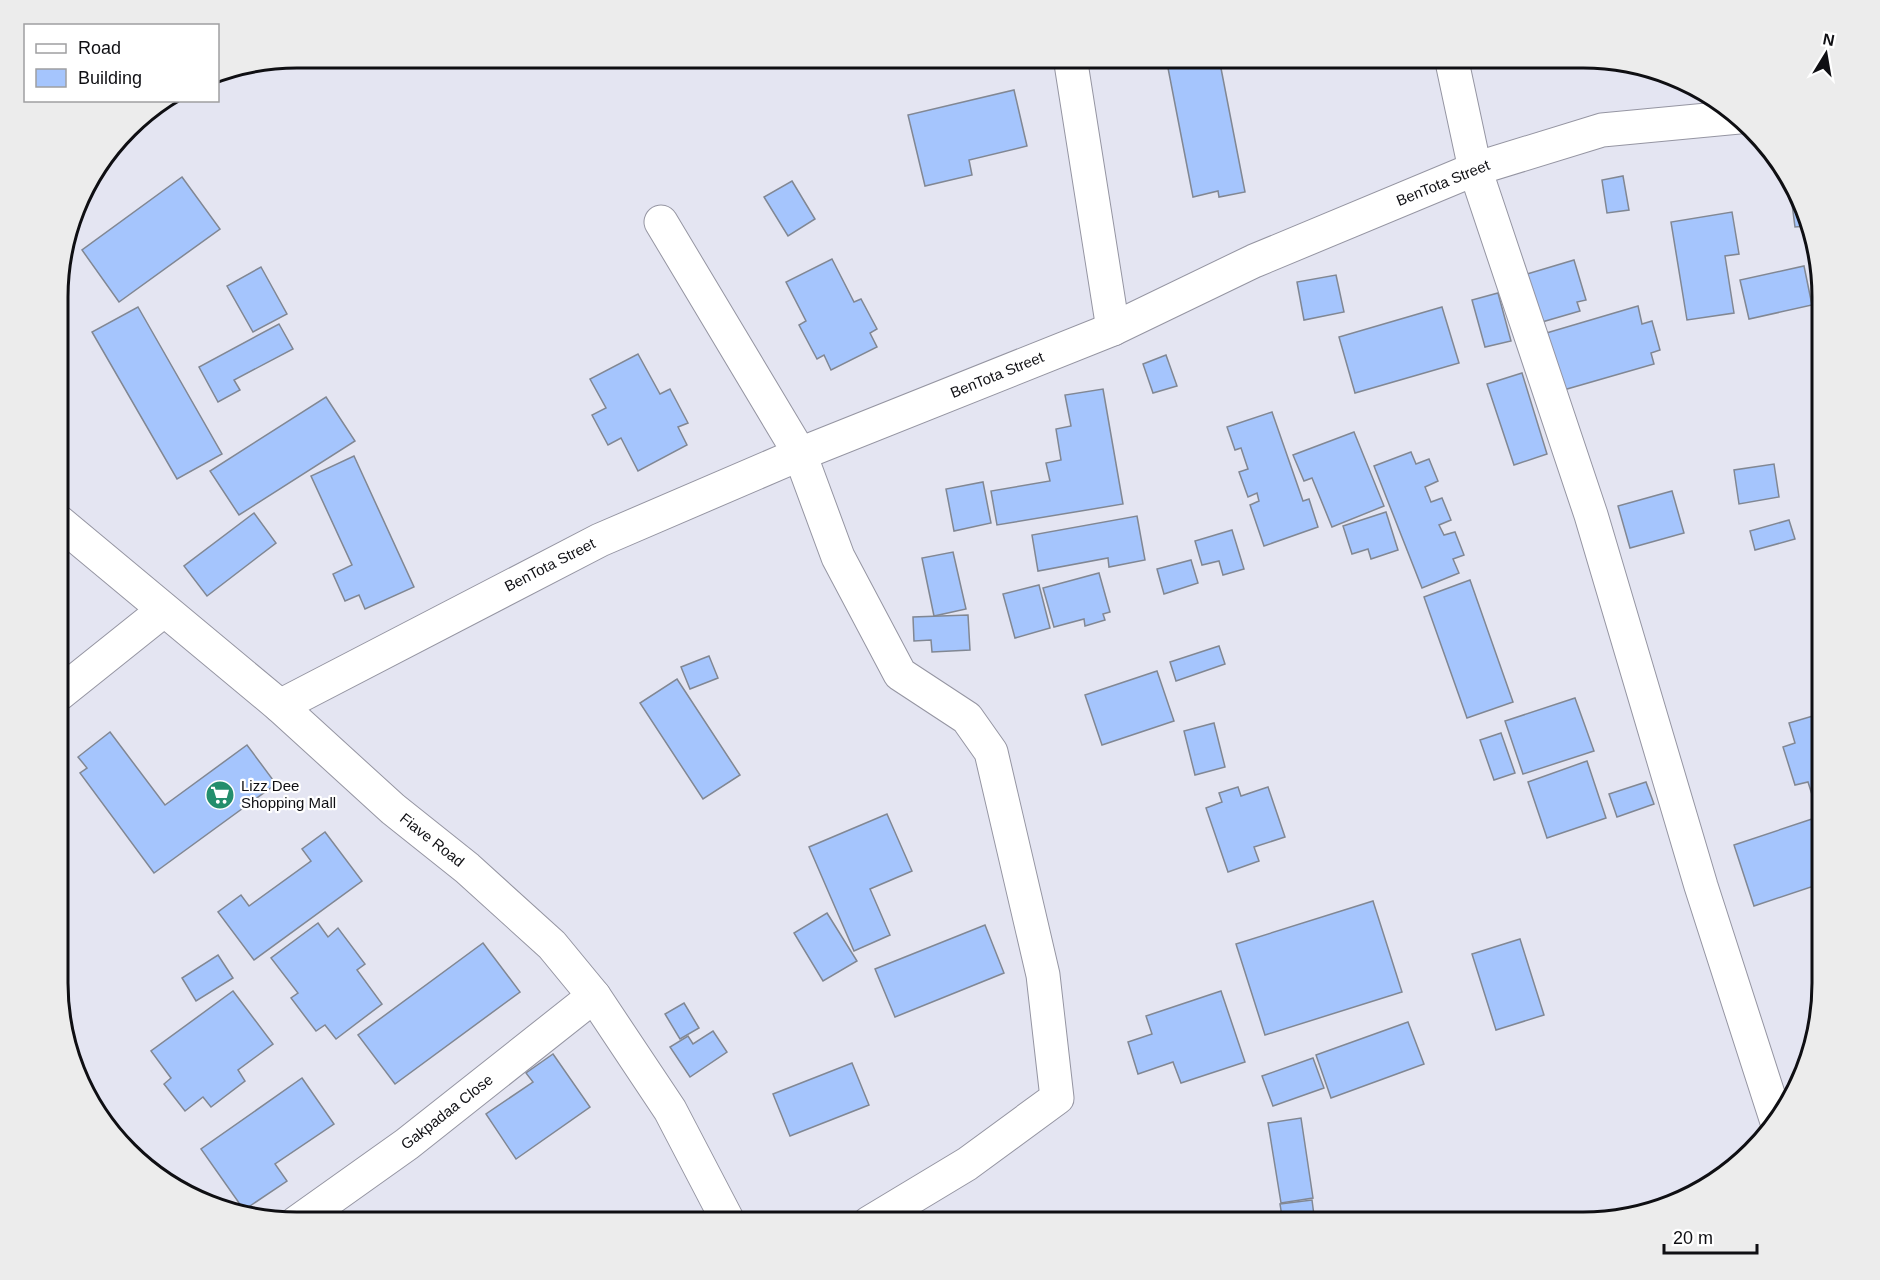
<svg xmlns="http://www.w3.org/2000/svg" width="1880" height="1280" font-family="Arial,sans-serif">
  <rect width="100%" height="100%" fill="#e4e5f2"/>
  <g fill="#a5c5fd" stroke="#818793" stroke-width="1.5">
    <path d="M1219 58 1245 192 1219 197 1218 191 1193 197 1168 68Z"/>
    <path d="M1014 90 1027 146 969 160 972 175 925 186 908 115Z"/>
    <path d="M1788 173 1791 177 1806 226 1795 227Z"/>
    <path d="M1623 176 1629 210 1607 213 1602 180Z"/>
    <path d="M182 177 220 229 119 302 82 250Z"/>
    <path d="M792 181 815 219 788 236 764 197Z"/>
    <path d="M1732 212 1739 254 1725 256 1734 313 1687 320 1671 222Z"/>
    <path d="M832 259 854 302 861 299 877 329 870 333 877 347 831 370 824 355 817 359 799 325 806 321 786 282Z"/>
    <path d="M1574 260 1586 300 1577 302 1580 311 1542 322 1527 274Z"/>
    <path d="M1804 266 1812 305 1749 319 1740 280Z"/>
    <path d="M261 267 287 314 253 332 227 286Z"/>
    <path d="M1336 275 1344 312 1304 320 1297 282Z"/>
    <path d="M1498 293 1511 341 1485 347 1472 300Z"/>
    <path d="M1638 306 1642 324 1652 321 1660 350 1651 353 1654 364 1560 391 1543 334Z"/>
    <path d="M138 307 222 454 177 479 92 332Z"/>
    <path d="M1442 307 1459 363 1355 393 1339 337Z"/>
    <path d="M279 324 293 349 234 380 240 390 218 402 199 367Z"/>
    <path d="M638 354 660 394 670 389 688 423 678 427 687 445 638 471 621 438 608 445 592 415 606 408 590 379Z"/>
    <path d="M1166 355 1177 386 1153 393 1143 364Z"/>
    <path d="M1522 373 1547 454 1514 465 1487 384Z"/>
    <path d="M1103 389 1123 504 997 525 991 491 1050 481 1046 463 1061 460 1056 429 1071 426 1065 395Z"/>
    <path d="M326 397 355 441 239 515 210 471Z"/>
    <path d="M1272 412 1303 501 1309 499 1318 527 1264 546 1250 505 1259 501 1257 493 1248 497 1239 472 1248 469 1241 448 1235 450 1227 427Z"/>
    <path d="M1354 432 1384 506 1332 527 1312 478 1304 481 1293 455Z"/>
    <path d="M1411 452 1416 464 1429 459 1438 481 1425 487 1431 502 1442 498 1451 520 1439 525 1444 535 1455 532 1464 555 1453 559 1459 573 1422 588 1374 466Z"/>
    <path d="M354 456 414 587 365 609 359 595 345 601 333 574 352 565 311 476Z"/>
    <path d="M1774 464 1779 497 1739 504 1734 470Z"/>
    <path d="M983 482 991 523 954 531 946 489Z"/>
    <path d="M1672 491 1684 533 1630 548 1618 506Z"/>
    <path d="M1386 512 1398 550 1371 559 1368 549 1352 554 1343 526Z"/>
    <path d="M254 513 276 543 207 596 184 566Z"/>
    <path d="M1137 516 1145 560 1109 567 1108 558 1038 571 1032 535Z"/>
    <path d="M1789 520 1795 539 1755 550 1750 531Z"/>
    <path d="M1232 530 1244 569 1223 575 1219 561 1202 565 1195 541Z"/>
    <path d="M953 552 966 609 934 616 922 558Z"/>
    <path d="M1191 560 1198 583 1164 594 1157 569Z"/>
    <path d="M1099 573 1110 612 1103 614 1105 620 1085 626 1084 619 1054 627 1043 588Z"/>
    <path d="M1470 580 1513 702 1467 718 1424 597Z"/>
    <path d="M1039 585 1050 628 1015 638 1003 594Z"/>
    <path d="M968 615 970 650 932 652 931 640 914 641 913 617Z"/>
    <path d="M1219 646 1225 664 1176 681 1170 662Z"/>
    <path d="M709 656 718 678 690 689 681 667Z"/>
    <path d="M1157 671 1174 721 1102 745 1085 695Z"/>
    <path d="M677 679 740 775 703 799 640 703Z"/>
    <path d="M1575 698 1594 751 1523 774 1505 721Z"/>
    <path d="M1823 713V802L1815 804 1808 782 1795 785 1783 747 1795 743 1789 723Z"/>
    <path d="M1214 723 1225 767 1195 775 1184 731Z"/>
    <path d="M110 732 165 805 247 745 276 784 154 873 80 773 87 768 78 757Z"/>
    <path d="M1501 733 1515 773 1494 780 1480 740Z"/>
    <path d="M1587 761 1606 818 1547 838 1528 782Z"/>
    <path d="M1646 782 1654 804 1617 817 1609 794Z"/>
    <path d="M1238 787 1241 796 1268 787 1285 837 1254 847 1259 861 1228 872 1206 808 1222 802 1219 793Z"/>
    <path d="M887 814 912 871 870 889 890 935 854 951 809 847Z"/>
    <path d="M1818 817 1823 832V883L1754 906 1734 845Z"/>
    <path d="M325 832 362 881 254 960 218 912 241 895 249 906 311 861 302 849Z"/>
    <path d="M1373 901 1402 992 1265 1035 1236 944Z"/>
    <path d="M827 913 857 961 823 981 794 933Z"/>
    <path d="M318 923 328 937 338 928 365 964 357 970 382 1004 336 1039 325 1025 316 1031 291 998 298 993 271 958Z"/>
    <path d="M985 925 1004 973 895 1017 875 969Z"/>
    <path d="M1520 939 1544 1015 1496 1030 1472 954Z"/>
    <path d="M483 943 520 992 395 1084 358 1035Z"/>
    <path d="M218 955 233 978 196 1001 182 978Z"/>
    <path d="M233 991 273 1044 238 1070 245 1081 211 1107 203 1097 185 1111 164 1084 171 1078 151 1051Z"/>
    <path d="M1221 991 1245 1062 1181 1083 1173 1062 1138 1074 1128 1042 1152 1034 1146 1016Z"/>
    <path d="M684 1003 699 1028 680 1039 665 1014Z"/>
    <path d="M1408 1022 1424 1064 1331 1098 1316 1055Z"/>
    <path d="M713 1031 727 1052 690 1077 670 1047 688 1036 693 1044Z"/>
    <path d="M553 1054 590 1107 516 1159 486 1114 533 1082 526 1073Z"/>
    <path d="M1313 1058 1324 1088 1273 1106 1262 1076Z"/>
    <path d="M852 1063 869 1105 790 1136 773 1094Z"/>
    <path d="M302 1078 334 1124 275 1164 287 1181 244 1210 201 1149Z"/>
    <path d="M1301 1118 1313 1198 1281 1203 1268 1123Z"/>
    <path d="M1312 1200 1315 1223H1283L1280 1204Z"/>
  </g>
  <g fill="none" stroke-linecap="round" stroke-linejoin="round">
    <g stroke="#9595a2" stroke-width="35">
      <g id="minor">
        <path d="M1070 57 1113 329"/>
        <path d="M1451 57 1475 169 1591 515 1701 886 1777 1122"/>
        <path d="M661 222 800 454 838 557 900 674 967 718 991 752 1043 975 1057 1098 967 1164 869 1223"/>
        <path d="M59 694 164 610"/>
        <path d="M280 706 600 540 800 454 1113 329 1254 261 1475 169 1602 130 1739 117"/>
        <path d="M296 1223 407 1144 594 996"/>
      </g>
    </g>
    <g stroke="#9595a2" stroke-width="35">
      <path id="tertiary" d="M59 522 280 706 393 809 467 868 552 945 594 996 670 1110 729 1223"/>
    </g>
    <use href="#minor" stroke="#fff" stroke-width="33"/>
    <use href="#tertiary" stroke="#fff" stroke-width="33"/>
  </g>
  <defs>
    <g id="supermarket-disc" transform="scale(1.5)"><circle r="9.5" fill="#238e6c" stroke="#fff"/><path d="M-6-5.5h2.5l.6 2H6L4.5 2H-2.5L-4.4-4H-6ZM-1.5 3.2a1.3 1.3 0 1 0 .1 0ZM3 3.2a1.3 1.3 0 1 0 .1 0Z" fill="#fff"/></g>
  </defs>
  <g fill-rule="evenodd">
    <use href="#supermarket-disc" x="220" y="795"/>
  </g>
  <g text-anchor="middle" stroke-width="4.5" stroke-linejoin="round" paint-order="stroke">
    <g font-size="15" fill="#0f0f13" stroke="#fff">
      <text transform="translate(1443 183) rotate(-22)" y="5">BenTota Street</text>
      <text transform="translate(997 375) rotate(-22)" y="5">BenTota Street</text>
      <text transform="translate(550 565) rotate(-27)" y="5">BenTota Street</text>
      <text transform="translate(432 840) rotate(38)" y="5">Fiave Road</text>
      <text transform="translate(447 1112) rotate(-38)" y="5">Gakpadaa Close</text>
    </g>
    <g font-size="15" fill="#0f0f13" stroke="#fff" text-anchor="start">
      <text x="241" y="791">Lizz Dee<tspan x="241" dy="17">Shopping Mall</tspan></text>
    </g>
  </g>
  <path d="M0 0H1880V1280H0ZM297 68H1583A229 229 0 0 1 1812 297V983A229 229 0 0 1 1583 1212H297A229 229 0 0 1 68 983V297A229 229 0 0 1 297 68Z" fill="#ececec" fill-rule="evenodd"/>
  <path fill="none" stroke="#0f0f13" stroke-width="3" d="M297 68H1583A229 229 0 0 1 1812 297V983A229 229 0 0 1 1583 1212H297A229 229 0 0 1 68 983V297A229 229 0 0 1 297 68Z"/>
  <rect x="24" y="24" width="195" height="78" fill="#ffffff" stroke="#9f9fa1" stroke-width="1.5"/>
  <rect x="36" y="44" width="30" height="9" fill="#ffffff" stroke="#9f9fa1" stroke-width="1.5"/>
  <text x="78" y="54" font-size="18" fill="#0f0f13">Road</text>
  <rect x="36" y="69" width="30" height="18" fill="#a5c5fd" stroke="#9f9fa1" stroke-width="1.5"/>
  <text x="78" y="84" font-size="18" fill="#0f0f13">Building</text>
  <g transform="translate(1826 54) rotate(11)" stroke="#ffffff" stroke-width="4.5" paint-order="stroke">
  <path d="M0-4.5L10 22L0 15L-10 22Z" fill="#0f0f13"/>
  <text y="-9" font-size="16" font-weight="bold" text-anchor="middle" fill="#0f0f13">N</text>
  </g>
  <path d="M1664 1244v9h93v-9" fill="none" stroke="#0f0f13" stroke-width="3"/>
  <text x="1673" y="1244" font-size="18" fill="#0f0f13" stroke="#ffffff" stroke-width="4.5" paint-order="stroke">20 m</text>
</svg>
